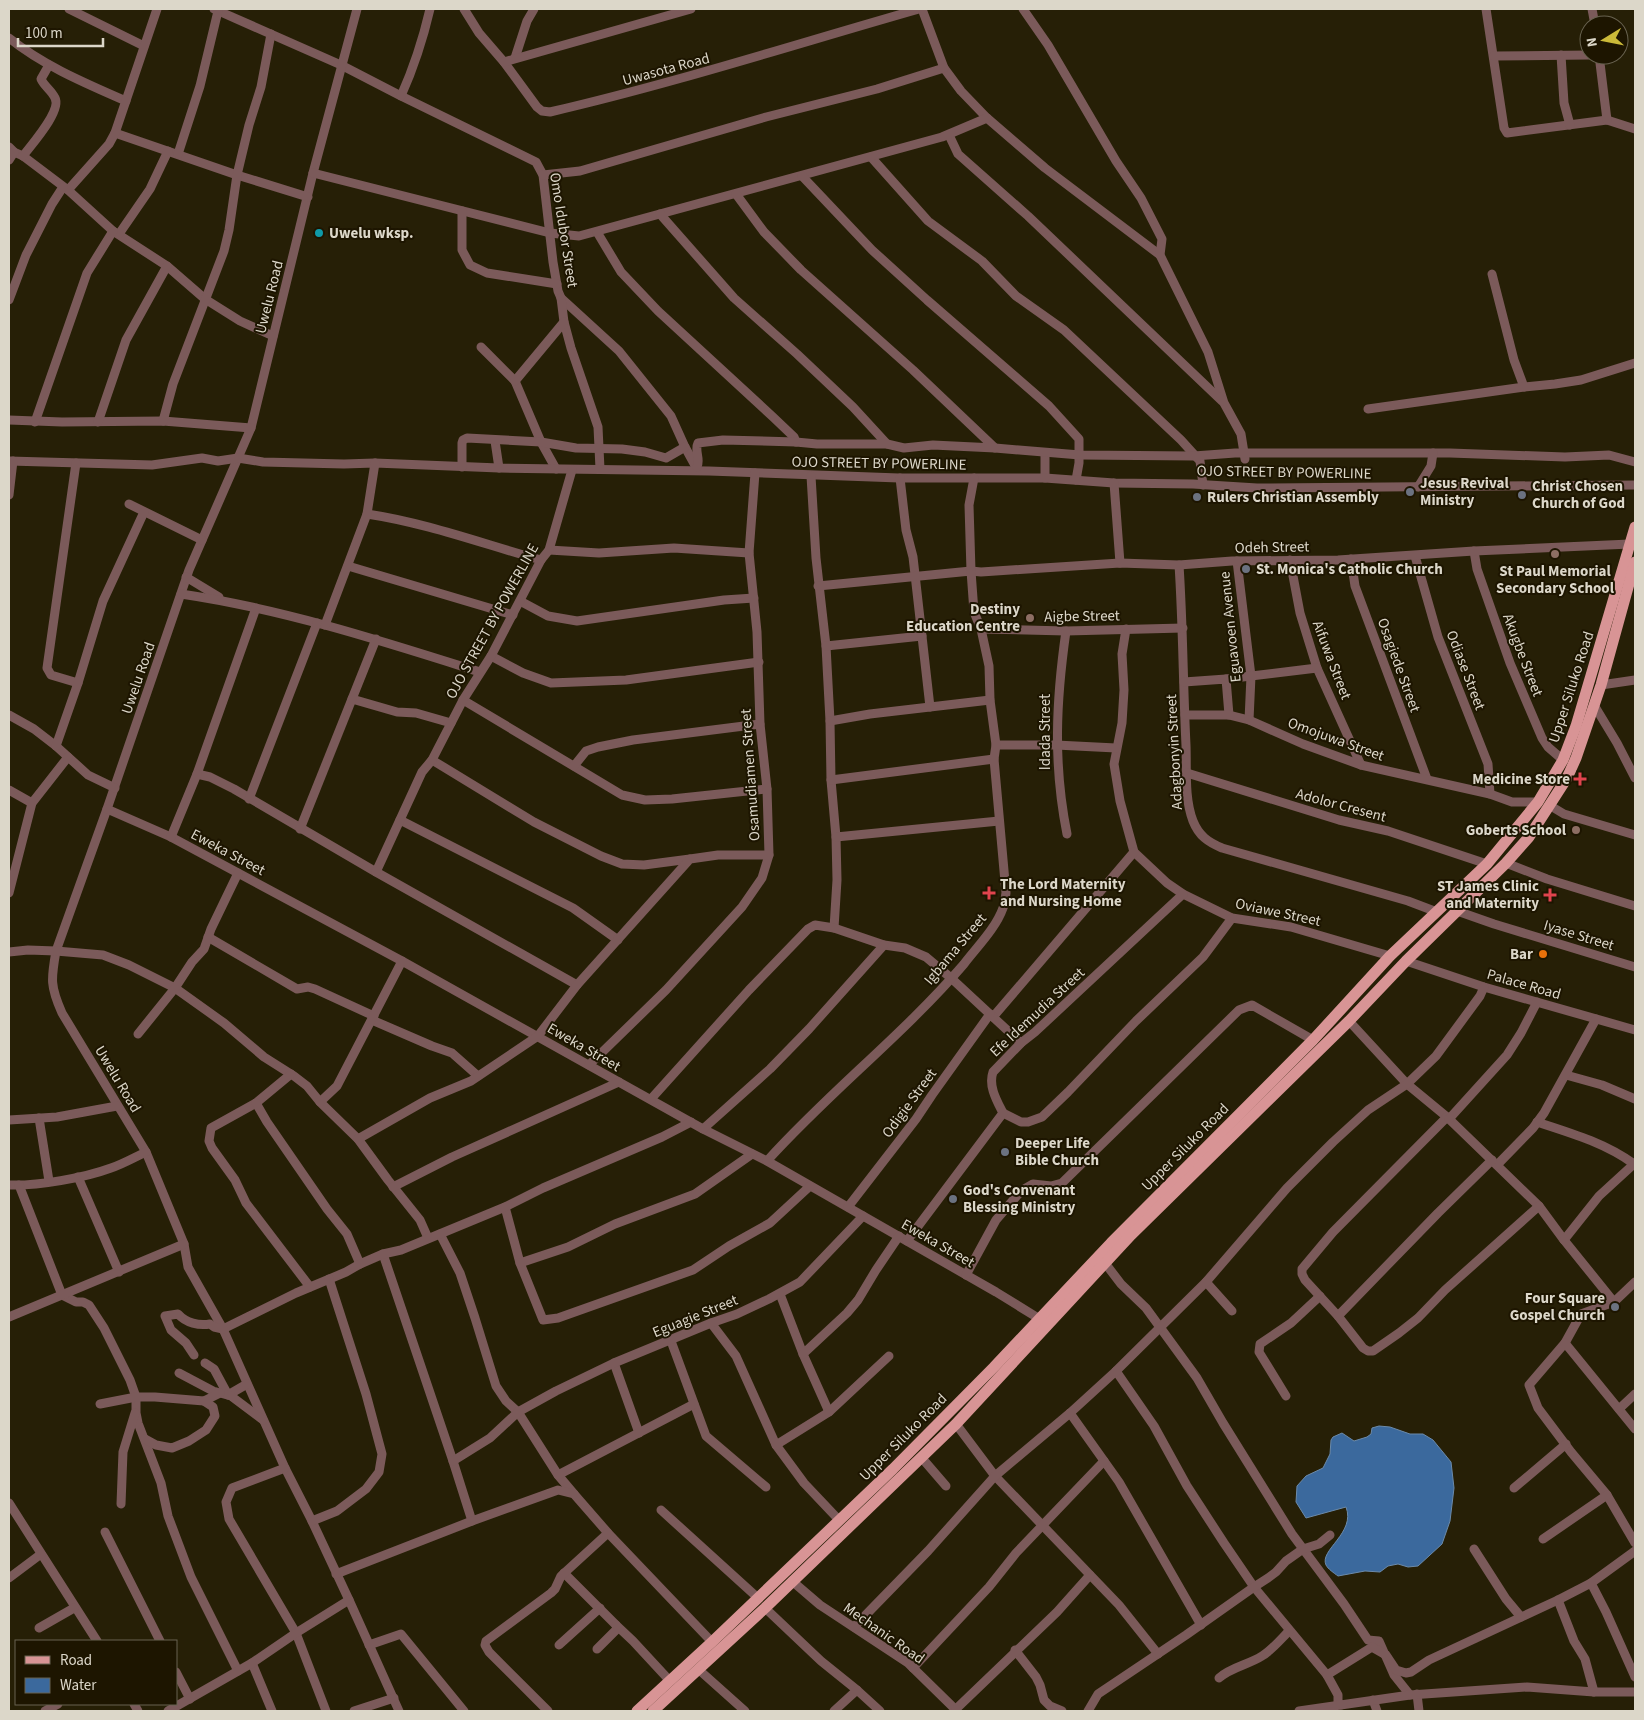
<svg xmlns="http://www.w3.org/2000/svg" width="1644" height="1720" font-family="'Source Sans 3',sans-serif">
  <rect width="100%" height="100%" fill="#261f06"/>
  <path fill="#3b699d" stroke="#6b8aaa" d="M1379 1426 1390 1427 1410 1434H1423L1433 1440 1451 1462 1454 1488 1450 1521 1442 1544 1418 1566 1408 1567 1398 1564 1388 1566 1380 1572 1365 1571 1338 1576C1334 1573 1328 1569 1326 1565 1319 1550 1356 1533 1346 1507L1306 1518 1296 1502 1297 1486 1306 1476 1323 1468 1330 1454 1331 1440 1333 1437 1342 1433 1354 1441 1367 1437 1371 1434 1372 1428Z"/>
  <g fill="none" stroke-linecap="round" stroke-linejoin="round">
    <g stroke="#7b5a5a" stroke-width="9">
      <path d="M69 9 144 46"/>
      <path d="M214 9 341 65 401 96 536 162 543 175 553 262 558 291 561 298 619 351 671 416 685 447 697 469"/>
      <path d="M357 9 313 173 251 428 189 570 107 809 56 951C51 979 50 986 62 1013L146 1152 184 1244 188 1267 223 1329 285 1468 312 1521 349 1600 399 1711"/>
      <path d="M464 9 479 33 504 62 537 107 542 111 550 112C675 83 796 44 919 9"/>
      <path d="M922 9 944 68 961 91 987 118 1045 168 1160 255"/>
      <path d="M1023 9 1048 45 1116 161 1141 198 1162 239 1160 255 1208 352 1224 403 1241 434 1245 459"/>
      <path d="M1486 9 1504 128 1507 133 1607 120 1635 129"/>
      <path d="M1592 9 1595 25"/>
      <path d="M9 38C44 66 85 83 126 101"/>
      <path d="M1561 55 1564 103 1570 125"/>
      <path d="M1599 55 1607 120"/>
      <path d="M1494 56 1589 55"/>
      <path d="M515 58 527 21 534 9"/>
      <path d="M504 62 691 9"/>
      <path d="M401 96C414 67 423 39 430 9"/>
      <path d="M115 133 237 175 308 197"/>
      <path d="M949 135 958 154 1028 216 1222 401"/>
      <path d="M9 147 14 152 23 156 68 190 113 231 167 266 205 299 240 321 273 336"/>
      <path d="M178 154 200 86 218 11"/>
      <path d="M23 156C31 145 62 111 55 98 52 91 44 86 41 79L49 65"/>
      <path d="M871 157 928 221 982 261 1016 296 1064 330 1181 440 1200 461 1203 485"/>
      <path d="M9 160 14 152"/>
      <path d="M313 173 550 233 579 236 942 137 987 118"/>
      <path d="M543 175 580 171 766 117 877 89 944 68"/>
      <path d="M802 176 872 250 927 300 1049 406 1079 439V463L1076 480"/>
      <path d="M68 190 109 144 115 133 157 9"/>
      <path d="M736 194 764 232 801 270 913 370 995 448"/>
      <path d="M462 211V250L470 265 487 273 557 284"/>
      <path d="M660 214 734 298 797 354 853 407 887 444"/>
      <path d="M597 232 621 272 658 311 773 417 794 437 796 442"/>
      <path d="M119 234 150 189 168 151"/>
      <path d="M1492 274 1514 360 1524 387"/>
      <path d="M561 298 564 322 571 348 598 427 600 469"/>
      <path d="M9 300 26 255 52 204 63 187"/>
      <path d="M481 347 515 381 541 442 556 469"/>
      <path d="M515 381 564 322"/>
      <path d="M1368 409 1524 387 1555 384 1581 380 1635 363"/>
      <path d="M9 420 62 422 163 421 251 428"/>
      <path d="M163 421 173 384 224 251 229 230 237 175 249 125 261 87 271 34"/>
      <path d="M35 422 87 273 113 231"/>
      <path d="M98 422 126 340 167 266"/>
      <path d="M495 441 499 468"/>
      <path d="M1045 453V478"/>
      <path d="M9 461 152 465 202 458 218 461 238 458 263 462 344 464 375 463 499 468 709 471 899 478H1045L1114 483 1193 484 1257 488 1635 485"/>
      <path d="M76 463 47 668 51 675 78 683"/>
      <path d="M462 467V443L463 440 467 438 541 442 576 448 622 449 645 452 666 458 685 447"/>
      <path d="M697 467C701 459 694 451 698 443L723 440 796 442 817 444H887L904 448 933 445 995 448 1080 455 1194 456 1235 453H1450L1565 457 1609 455 1635 462"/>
      <path d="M811 476 816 558 826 646 830 721 831 780 836 837 837 880 834 928"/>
      <path d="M900 478 906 530 913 557 930 707"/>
      <path d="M1114 483 1120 563"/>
      <path d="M1418 487 1431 466 1433 453"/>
      <path d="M9 495 13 461"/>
      <path d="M129 504 202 540"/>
      <path d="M367 514C427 523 483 544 541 560"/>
      <path d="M549 550 599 553 674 548 749 553"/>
      <path d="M1474 551 1477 569 1510 663 1542 738 1548 747 1563 760"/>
      <path d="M1415 556 1438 637 1488 764 1490 794"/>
      <path d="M1351 559 1355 586 1427 779"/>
      <path d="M1290 560 1300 613 1317 668 1361 765"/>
      <path d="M1237 561 1251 676 1249 720"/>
      <path d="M1179 565C1183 625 1183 685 1186 745 1187 769 1184 798 1193 821 1199 836 1208 842 1222 848L1408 901 1437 912"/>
      <path d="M348 566 513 615"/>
      <path d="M186 577 219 597"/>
      <path d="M818 586 971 571 981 572 1120 563 1179 565 1232 561 1338 560 1474 551 1630 544"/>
      <path d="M181 594C283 609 382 641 480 672"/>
      <path d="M520 601 548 616 577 621 724 600 754 598"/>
      <path d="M256 608 197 774 210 777 234 789 376 872 577 985"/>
      <path d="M325 625 367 514 375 463"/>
      <path d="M981 629 1066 631 1183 628"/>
      <path d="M1126 629 1122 654 1124 690 1122 723 1114 764 1120 801 1134 852 1167 883 1183 894 1232 918 1291 927 1390 956"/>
      <path d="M1066 631C1056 701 1053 764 1067 834"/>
      <path d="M826 646 922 636"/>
      <path d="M491 656 523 673 551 683 626 680 759 662"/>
      <path d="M1226 679 1317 668"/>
      <path d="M1184 682 1226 679 1229 715"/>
      <path d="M1601 685 1635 680"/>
      <path d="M352 699 397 712 416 713 451 723"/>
      <path d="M463 700 622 795 645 800 672 799 767 789"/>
      <path d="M1594 705 1617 743 1635 778"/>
      <path d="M9 715 34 729 56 746 88 775 115 788"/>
      <path d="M1185 715H1229L1249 720 1303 744 1361 765 1490 794 1512 802H1538"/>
      <path d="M830 721 870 714 990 700"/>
      <path d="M996 745H1056L1116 748"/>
      <path d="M56 746 78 683 103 601 144 512"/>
      <path d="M432 760 534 822 601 856 622 864 644 865 690 859"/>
      <path d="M574 766 586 751 598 747 633 740 760 724"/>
      <path d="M1187 773 1339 820 1388 831 1487 864"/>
      <path d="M831 780 994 759"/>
      <path d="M9 790 32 803"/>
      <path d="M249 799 317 623"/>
      <path d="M1549 805 1564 814 1635 835"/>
      <path d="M107 809 171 837 402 961 703 1129 767 1161 996 1292 1043 1321"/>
      <path d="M400 820 573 908 618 940"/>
      <path d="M300 829 376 639"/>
      <path d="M171 837 197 774"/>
      <path d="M836 837 999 821"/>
      <path d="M1506 863 1547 879 1635 906"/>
      <path d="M376 872 422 772 432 760 463 700 491 656 541 560 549 550 572 470"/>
      <path d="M9 893 32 803 68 757"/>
      <path d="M1457 911 1494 924 1635 967"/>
      <path d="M208 937 297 989 308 987 315 989 374 1016"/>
      <path d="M9 952 28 950 56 951 103 955 129 965 175 988 224 1023 264 1057 294 1076 307 1086 320 1102 358 1139 388 1180 420 1220 428 1238"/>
      <path d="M1406 961 1484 987 1635 1030"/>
      <path d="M993 1017 1134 852"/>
      <path d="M372 1020 432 1046 452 1053 478 1076"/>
      <path d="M1349 1021 1407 1084 1447 1117 1539 1206 1564 1240"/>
      <path d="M138 1034 175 988 192 962 204 949 211 929 238 873"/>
      <path d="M589 1065 666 990 742 907 762 878 769 855 767 789 760 724 757 632 749 553 755 473"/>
      <path d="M291 1074 256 1103 211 1128 209 1141 212 1148 235 1180 246 1203 310 1287"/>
      <path d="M1566 1075 1602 1085 1635 1099"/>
      <path d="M651 1099 749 990 808 929 815 925 834 928 884 945 905 948 926 957 951 978 1021 1043"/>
      <path d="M320 1102 337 1086 402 961"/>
      <path d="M256 1103 267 1122 327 1209 347 1234 360 1264"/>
      <path d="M1003 1113 1021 1122H1028L1042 1117 1068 1092 1136 1021 1203 957 1232 918"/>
      <path d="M1447 1117 1333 1232 1302 1269V1274L1305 1280 1338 1316 1363 1348 1368 1351H1373L1399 1333 1418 1318 1445 1290 1539 1206"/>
      <path d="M39 1118 49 1181"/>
      <path d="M1449 1119 1507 1055 1521 1033 1537 1002"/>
      <path d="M9 1120 57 1117 117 1106"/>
      <path d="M1537 1122C1571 1133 1605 1143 1634 1164"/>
      <path d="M703 1129 770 1069 809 1029 884 945"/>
      <path d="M358 1139 430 1098 471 1081 538 1036 577 985 690 859 718 855H769"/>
      <path d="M767 1161C829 1092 903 1035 964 964 977 947 996 928 1003 908 1005 904 1005 898 1006 893L994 759 996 745 990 700 989 666 981 629 974 612 971 571 969 505 974 478"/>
      <path d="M1497 1165 1533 1128 1544 1113 1596 1019"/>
      <path d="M78 1177 119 1272"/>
      <path d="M9 1185C38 1186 84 1178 111 1168 123 1164 135 1157 146 1152"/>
      <path d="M19 1185 62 1295 76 1302H83L89 1305 104 1328 130 1380 136 1397V1413L138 1423 161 1483 168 1516 191 1577 238 1671"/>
      <path d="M393 1187 452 1157 619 1082"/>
      <path d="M505 1207 520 1263 543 1320 558 1318 693 1270 729 1246 770 1223 810 1186"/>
      <path d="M848 1207 916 1119 932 1095 990 1014"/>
      <path d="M440 1234 460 1273 475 1318 496 1386 506 1401 518 1412 558 1475 574 1494"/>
      <path d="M907 1241 1003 1113C997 1101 988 1086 993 1072L1021 1043 1035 1032 1183 894"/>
      <path d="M383 1254 453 1461 472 1521"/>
      <path d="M520 1263 568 1247 615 1224 695 1194 752 1154"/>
      <path d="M1105 1263 1121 1284 1146 1308 1197 1378 1223 1423 1292 1534 1344 1604 1368 1640 1379 1641 1394 1675 1410 1695"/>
      <path d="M966 1275 996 1220 1021 1191 1033 1184 1051 1186 1062 1183 1239 1010 1252 1005 1313 1040"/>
      <path d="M1206 1282 1232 1311"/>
      <path d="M1635 1282 1614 1302 1581 1314 1565 1343 1529 1385 1538 1408 1571 1452 1607 1495 1635 1543"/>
      <path d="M780 1294 803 1354 829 1412"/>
      <path d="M1614 1302 1564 1240 1599 1196 1635 1163"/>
      <path d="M1338 1316 1438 1213 1492 1160"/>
      <path d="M9 1317 184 1244"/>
      <path d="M711 1323 736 1356 776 1445 804 1483 839 1520"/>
      <path d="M671 1341 706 1436 766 1487"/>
      <path d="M1565 1343 1635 1429"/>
      <path d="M803 1354 847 1313 858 1300 876 1270 899 1236"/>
      <path d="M194 1355 186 1343 171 1330 165 1316 178 1314C186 1323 199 1326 210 1324L214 1327 223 1329 296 1293 346 1272 360 1264 383 1254 401 1250 505 1207 543 1188 662 1137 691 1122"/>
      <path d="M205 1363 214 1369 228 1395 247 1384"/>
      <path d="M614 1363 639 1433"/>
      <path d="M1116 1371 1154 1426 1187 1486 1224 1543 1254 1587 1327 1675 1338 1695V1702L1341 1705"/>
      <path d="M179 1373 213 1391 231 1396 263 1420"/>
      <path d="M1286 1396 1259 1352 1260 1344 1291 1323 1320 1296"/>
      <path d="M100 1404 136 1397H155L204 1401"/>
      <path d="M1619 1409 1635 1394"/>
      <path d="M1070 1413 1119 1482 1201 1625"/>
      <path d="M956 1424 995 1476 1119 1605 1158 1654"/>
      <path d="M145 1439 156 1445 172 1448 189 1441 206 1430 215 1416 213 1407 204 1401 220 1393"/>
      <path d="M776 1445 829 1412 889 1356"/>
      <path d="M921 1457 946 1486"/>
      <path d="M453 1461 490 1438 518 1412 556 1391 614 1363 711 1323 737 1314 769 1299 800 1282 863 1216"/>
      <path d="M285 1468 232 1488 226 1502 229 1519 296 1633 326 1711"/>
      <path d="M558 1475 694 1404"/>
      <path d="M1514 1488 1566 1444"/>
      <path d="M9 1503 97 1641"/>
      <path d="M121 1504 123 1452 135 1413"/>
      <path d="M661 1510 758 1598"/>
      <path d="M312 1521 337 1511 366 1489 379 1472 382 1454 366 1394 329 1279"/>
      <path d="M105 1532 160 1641"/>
      <path d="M1543 1539 1607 1495"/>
      <path d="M1474 1549 1506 1599 1521 1617"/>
      <path d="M564 1573 616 1625 617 1629 597 1649"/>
      <path d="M336 1574 472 1521 558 1490 574 1494 608 1533 712 1642"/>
      <path d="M9 1578 41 1554"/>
      <path d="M792 1581 820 1605 908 1663 957 1711"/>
      <path d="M1591 1583 1606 1612 1635 1677"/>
      <path d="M1558 1600 1574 1641 1585 1659 1594 1692"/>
      <path d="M765 1608 821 1661 857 1690 880 1711"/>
      <path d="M616 1625 633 1641 670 1681"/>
      <path d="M854 1627 928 1551 995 1476 1070 1413 1116 1371 1206 1282 1287 1188 1333 1142 1368 1110 1407 1084 1436 1056 1480 996 1484 987"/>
      <path d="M39 1628 74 1608"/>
      <path d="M369 1645 401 1634 464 1711"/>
      <path d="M559 1645 600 1608"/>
      <path d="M1015 1650 1036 1677 1040 1685 1044 1700 1050 1706 1062 1711"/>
      <path d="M252 1663 272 1711"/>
      <path d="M913 1668 989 1587 1016 1553 1104 1461"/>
      <path d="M698 1669 745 1711"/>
      <path d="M176 1672 190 1699"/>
      <path d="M1327 1675 1372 1647 1386 1655 1396 1670 1406 1673 1411 1672 1429 1660 1558 1600 1591 1583 1635 1551"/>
      <path d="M1219 1678C1231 1667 1248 1665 1262 1656 1272 1650 1281 1639 1289 1631"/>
      <path d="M1417 1694 1419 1711"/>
      <path d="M1373 1700 1377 1711"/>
      <path d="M134 1704 138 1711"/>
      <path d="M956 1709 1057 1612 1090 1575"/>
      <path d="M45 1711 58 1704"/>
      <path d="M168 1711 252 1663 296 1633 349 1600"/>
      <path d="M354 1711 394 1698"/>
      <path d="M548 1711 489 1652 485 1645 486 1641 551 1593 555 1589 561 1576 608 1533"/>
      <path d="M834 1711 857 1690"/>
      <path d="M1088 1711 1098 1694 1186 1635 1254 1587 1268 1578 1276 1572 1286 1561 1303 1549 1319 1544 1330 1535"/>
      <path d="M1299 1711 1410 1695 1527 1687 1594 1692H1635"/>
    </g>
    <g stroke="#d89495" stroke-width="11">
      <path d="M637 1711 712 1642 893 1469 994 1367 1111 1243 1313 1040 1390 956 1487 864 1538 802 1563 760 1576 726 1635 527"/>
      <path d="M653 1711 765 1608 956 1424 1131 1235 1349 1021 1406 961 1506 863 1529 837 1567 778 1576 758 1601 685 1635 562"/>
    </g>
  </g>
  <circle fill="#0f9aa8" stroke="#1d1500" stroke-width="2" cx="319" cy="233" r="5"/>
  <g fill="#6b7280" stroke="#1d1500" stroke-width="2">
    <circle cx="1410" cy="492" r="5"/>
    <circle cx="1522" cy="495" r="5"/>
    <circle cx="1197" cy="497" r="5"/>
    <circle cx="1246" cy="569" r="5"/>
    <circle cx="1005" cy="1152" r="5"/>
    <circle cx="953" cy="1199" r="5"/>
    <circle cx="1615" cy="1307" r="5"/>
  </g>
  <g fill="#8d6e63" stroke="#1d1500" stroke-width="2">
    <circle cx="1555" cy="554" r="5"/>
    <circle cx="1030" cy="618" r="5"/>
    <circle cx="1576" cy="830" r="5"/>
  </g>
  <g fill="#e0444e" stroke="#1d1500" stroke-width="2">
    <path d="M1577.5 771.5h5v5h5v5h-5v5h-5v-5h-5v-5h5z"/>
    <path d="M986.5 885.5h5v5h5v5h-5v5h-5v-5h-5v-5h5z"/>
    <path d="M1547.5 887.5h5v5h5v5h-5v5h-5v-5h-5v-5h5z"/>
  </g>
  <circle fill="#e8710a" stroke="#1d1500" stroke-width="2" cx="1543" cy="954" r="5"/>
  <g text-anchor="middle" stroke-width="4" stroke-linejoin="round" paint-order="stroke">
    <g font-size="15" fill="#dcd7c9" stroke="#1d1500">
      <text transform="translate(666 69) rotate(-15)" y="5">Uwasota Road</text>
      <text transform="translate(564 230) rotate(81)" y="5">Omo Idubor Street</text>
      <text transform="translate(269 297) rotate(-76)" y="5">Uwelu Road</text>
      <text transform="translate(879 463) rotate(1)" y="5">OJO STREET BY POWERLINE</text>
      <text transform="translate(1284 472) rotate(1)" y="5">OJO STREET BY POWERLINE</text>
      <text transform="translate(1272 547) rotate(-1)" y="5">Odeh Street</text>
      <text transform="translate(1082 616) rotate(-1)" y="5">Aigbe Street</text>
      <text transform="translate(492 621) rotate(-61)" y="5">OJO STREET BY POWERLINE</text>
      <text transform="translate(1230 627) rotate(-96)" y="5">Eguavoen Avenue</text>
      <text transform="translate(1523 655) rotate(69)" y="5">Akugbe Street</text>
      <text transform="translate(1332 660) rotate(69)" y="5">Aifuwa Street</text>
      <text transform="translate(1399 665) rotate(70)" y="5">Osagiede Street</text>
      <text transform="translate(1466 670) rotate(69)" y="5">Odiase Street</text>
      <text transform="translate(138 678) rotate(-71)" y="5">Uwelu Road</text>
      <text transform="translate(1571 687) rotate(-72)" y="5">Upper Siluko Road</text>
      <text transform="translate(1045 732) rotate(-90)" y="5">Idada Street</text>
      <text transform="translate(1336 739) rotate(20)" y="5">Omojuwa Street</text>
      <text transform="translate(1174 752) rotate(-93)" y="5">Adagbonyin Street</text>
      <text transform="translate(750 775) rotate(-94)" y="5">Osamudiamen Street</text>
      <text transform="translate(1341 805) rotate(15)" y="5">Adolor Cresent</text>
      <text transform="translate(228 852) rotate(28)" y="5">Eweka Street</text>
      <text transform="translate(1278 912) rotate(12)" y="5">Oviawe Street</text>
      <text transform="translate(1579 935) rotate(17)" y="5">Iyase Street</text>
      <text transform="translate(955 949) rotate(-50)" y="5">Igbama Street</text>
      <text transform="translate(1524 984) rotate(16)" y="5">Palace Road</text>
      <text transform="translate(1037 1012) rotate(-43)" y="5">Efe Idemudia Street</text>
      <text transform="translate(584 1047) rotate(30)" y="5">Eweka Street</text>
      <text transform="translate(118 1079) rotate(59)" y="5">Uwelu Road</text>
      <text transform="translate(909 1103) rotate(-54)" y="5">Odigie Street</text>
      <text transform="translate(1185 1147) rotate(-45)" y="5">Upper Siluko Road</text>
      <text transform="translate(938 1243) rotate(30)" y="5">Eweka Street</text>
      <text transform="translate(695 1316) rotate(-22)" y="5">Eguagie Street</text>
      <text transform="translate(903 1437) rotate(-45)" y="5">Upper Siluko Road</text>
      <text transform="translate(884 1633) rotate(35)" y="5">Mechanic Road</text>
    </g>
    <g font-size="15" font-weight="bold" fill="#dcd7c9" stroke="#1d1500" text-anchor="start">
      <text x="329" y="238">Uwelu wksp.</text>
      <text x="1420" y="488">Jesus Revival<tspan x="1420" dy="17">Ministry</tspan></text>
      <text x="1532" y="491">Christ Chosen<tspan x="1532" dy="17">Church of God</tspan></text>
      <text x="1207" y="502">Rulers Christian Assembly</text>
      <text x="1256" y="574">St. Monica's Catholic Church</text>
      <text x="1555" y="576" text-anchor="middle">St Paul Memorial<tspan x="1555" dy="17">Secondary School</tspan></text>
      <text x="1020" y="614" text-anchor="end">Destiny<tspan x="1020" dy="17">Education Centre</tspan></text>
      <text x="1570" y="784" text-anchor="end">Medicine Store</text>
      <text x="1566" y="835" text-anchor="end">Goberts School</text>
      <text x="1000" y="889">The Lord Maternity<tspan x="1000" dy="17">and Nursing Home</tspan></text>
      <text x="1539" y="891" text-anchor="end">ST James Clinic<tspan x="1539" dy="17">and Maternity</tspan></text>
      <text x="1533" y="959" text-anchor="end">Bar</text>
      <text x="1015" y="1148">Deeper Life<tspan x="1015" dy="17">Bible Church</tspan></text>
      <text x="963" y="1195">God's Convenant<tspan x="963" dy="17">Blessing Ministry</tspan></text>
      <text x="1605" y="1303" text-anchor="end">Four Square<tspan x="1605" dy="17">Gospel Church</tspan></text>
    </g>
  </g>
  <rect width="1644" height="1720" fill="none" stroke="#dcd7c9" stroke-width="20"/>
  <rect x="15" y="1640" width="162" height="65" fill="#1d1500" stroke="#696350"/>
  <rect x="25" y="1656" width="25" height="8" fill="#d89495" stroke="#696350"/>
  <text x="60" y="1665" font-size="15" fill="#dcd7c9">Road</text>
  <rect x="25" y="1678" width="25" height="15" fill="#3b699d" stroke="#696350"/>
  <text x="60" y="1690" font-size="15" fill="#dcd7c9">Water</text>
  <g transform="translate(1604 40) rotate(260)"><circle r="24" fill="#1d1500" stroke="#696350"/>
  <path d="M0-4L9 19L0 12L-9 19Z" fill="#cbba39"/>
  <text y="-8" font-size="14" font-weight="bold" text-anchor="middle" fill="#dcd7c9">N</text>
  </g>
  <path d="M18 38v8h85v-8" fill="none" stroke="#dcd7c9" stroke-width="2.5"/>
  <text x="25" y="38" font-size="15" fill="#dcd7c9" stroke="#1d1500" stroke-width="4" paint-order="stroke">100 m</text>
</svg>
